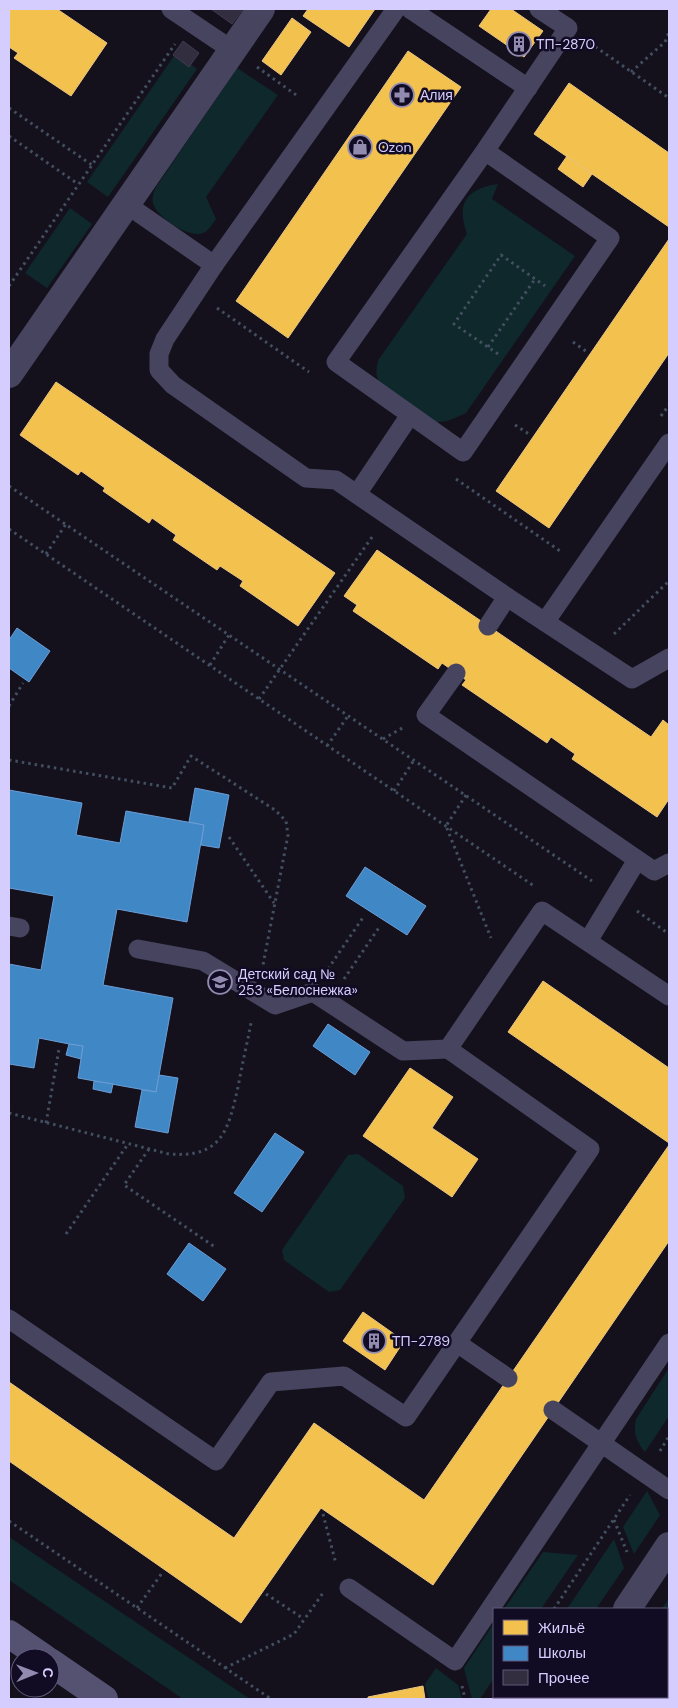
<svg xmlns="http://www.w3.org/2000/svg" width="678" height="1708" font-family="'DM Sans',sans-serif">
  <rect width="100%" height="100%" fill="#14111d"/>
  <g fill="#0e282b">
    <path d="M176 53 197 69 108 197 87 182Z"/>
    <path d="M237 68 278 95 206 197 216 219C212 224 209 231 203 233 190 239 159 218 154 206 151 199 153 194 156 187Z"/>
    <path d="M498 184 492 199 575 256 466 413C457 417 446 423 436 422 429 421 383 388 379 382 375 375 376 366 379 359L467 234C456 203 466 189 498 184Z"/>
    <path d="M70 208 92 224 47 288 25 273Z"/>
    <path d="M358 1154 403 1186 405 1198 340 1290 329 1292 284 1260 282 1250 348 1155Z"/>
    <path d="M669 1368V1416L645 1452C636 1442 633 1433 636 1419Z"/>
    <path d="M647 1491 660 1515 634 1554 623 1527Z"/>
    <path d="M9 1537 250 1699H183L9 1580Z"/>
    <path d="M614 1539 624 1568 596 1609H567Z"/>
    <path d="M543 1552 578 1555 541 1609H504Z"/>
    <path d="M669 1598V1699H601L603 1697H667V1609H662Z"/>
    <path d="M494 1623V1678L480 1699H472L464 1668Z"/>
    <path d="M436 1668 458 1685 462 1699H428L425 1684Z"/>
  </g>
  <g fill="#f2c14e" stroke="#eac583">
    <path d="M9 9H57L107 43 71 96 14 58 18 53 9 47Z"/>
    <path d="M308 9H375L349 47 303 16Z"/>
    <path d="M491 9H511L543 31 524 57 479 26Z"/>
    <path d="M292 18 311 32 281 75 262 61Z"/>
    <path d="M408 51 461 87 288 338 236 301Z"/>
    <path d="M569 83 669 153V227L534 134Z"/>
    <path d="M567 156 592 174 583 187 558 169Z"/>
    <path d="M669 239V353L549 528 496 491Z"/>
    <path d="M56 382 335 573 298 626 240 586 243 581 220 566 217 570 173 540 176 535 152 518 149 523 103 491 105 488 81 471 78 475 20 435Z"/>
    <path d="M377 550 651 737 663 720 669 725V799L657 817 572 759 575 754 551 737 547 743 462 685 466 680 442 663 438 669 353 611 357 605 344 596Z"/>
    <path d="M543 981 669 1068V1143L508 1032Z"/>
    <path d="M410 1068 453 1097 432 1128 478 1159 452 1197 363 1136Z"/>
    <path d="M669 1145V1241L433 1585 321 1508 241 1623 9 1461V1382L234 1538 314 1423 424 1500Z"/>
    <path d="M363 1312 404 1341 385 1370 343 1341Z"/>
    <path d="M423 1686 425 1699H368V1697Z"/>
  </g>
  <g fill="#3f88c5" stroke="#6c9dd6">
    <path d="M17 628 50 651 29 682 9 668V640Z"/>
    <path d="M195 788 229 795 219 848 201 845 204 825 189 822Z"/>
    <path d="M9 790 82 803 76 835 120 843 126 811 204 825 187 922 117 909 103 985 173 998 156 1092 78 1078 83 1046 69 1044 39 1038 34 1068 9 1064V964L41 970 54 896 9 888Z"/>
    <path d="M365 867 426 906 407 935 346 896Z"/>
    <path d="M328 1024 370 1052 355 1075 313 1046Z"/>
    <path d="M69 1044 83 1046 81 1059 66 1055Z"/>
    <path d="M159 1075 178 1078 168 1133 135 1127 142 1090 156 1092Z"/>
    <path d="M94 1081 113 1084 111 1093 93 1089Z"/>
    <path d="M275 1133 304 1152 262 1212 234 1193Z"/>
    <path d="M189 1243 226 1269 203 1301 167 1274Z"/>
  </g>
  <g fill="#322e40" stroke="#403a52">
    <path d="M211 9H243L232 24Z"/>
    <path d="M183 41 199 53 189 67 173 55Z"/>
  </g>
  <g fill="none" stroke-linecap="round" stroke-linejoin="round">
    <g stroke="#424f60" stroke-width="3" stroke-dasharray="2.5 4" stroke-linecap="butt">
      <path d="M590 43 669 98"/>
      <path d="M257 67 299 97"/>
      <path d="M631 72 665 42 669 32"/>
      <path d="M9 108 92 165"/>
      <path d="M9 136 78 184"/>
      <path d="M9 286 175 44"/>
      <path d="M217 308 309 372"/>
      <path d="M573 342 587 352"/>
      <path d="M488 347 535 279"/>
      <path d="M498 354 454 324 501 255 545 286"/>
      <path d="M661 416 669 405"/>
      <path d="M515 425 529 434"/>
      <path d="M456 479 560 551"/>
      <path d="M9 486 592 881"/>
      <path d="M9 529 534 886"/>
      <path d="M46 554 66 524"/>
      <path d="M614 634 669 581"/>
      <path d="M210 665 229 635"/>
      <path d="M259 699 372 537"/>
      <path d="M9 706 23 683"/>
      <path d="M383 739 404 727"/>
      <path d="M327 746 348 716"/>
      <path d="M9 760 172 788 191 756 275 810 286 821 288 835 263 965"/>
      <path d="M394 791 414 760"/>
      <path d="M466 795 446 826 491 938"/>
      <path d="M229 837 274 903"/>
      <path d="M637 911 669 934"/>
      <path d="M328 969 364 916"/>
      <path d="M344 979 380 926"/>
      <path d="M9 1113 169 1154C222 1158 228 1131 238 1087 242 1065 247 1044 251 1023"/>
      <path d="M46 1123 59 1049"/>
      <path d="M149 1149 124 1185 215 1247"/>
      <path d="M66 1234 128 1144"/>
      <path d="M660 1451 669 1436"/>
      <path d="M323 1514 336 1564"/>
      <path d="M614 1520 627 1552"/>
      <path d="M9 1521 271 1699"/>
      <path d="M266 1594 304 1619"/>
      <path d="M137 1608 162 1573"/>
      <path d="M554 1609 630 1495"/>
      <path d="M225 1668 294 1634 323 1593"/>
      <path d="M462 1686 465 1699"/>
      <path d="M494 1699 496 1697"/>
    </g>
    <g stroke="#47445f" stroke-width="19">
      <path d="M171 9 232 50"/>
      <path d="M410 9 528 88"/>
      <path d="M485 151 610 238 463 452 336 362 485 151 568 28 539 9"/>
      <path d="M126 204 214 265 396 9"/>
      <path d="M214 265 165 339 159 354V370L173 385 306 478 336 480 507 597 632 679 669 658"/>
      <path d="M357 494 410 415"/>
      <path d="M545 622 669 443"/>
      <path d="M488 626 507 597"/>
      <path d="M456 673 426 715 654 871 669 863"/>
      <path d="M9 926 20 928"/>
      <path d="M588 941 637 860"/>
      <path d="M138 949 203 961 275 1005 313 992 403 1051 448 1049"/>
      <path d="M9 1319 216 1461 271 1382 344 1376 406 1417 590 1149 448 1049 542 911 669 996"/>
      <path d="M457 1343 508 1378"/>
      <path d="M553 1410 669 1490"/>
      <path d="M349 1588 455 1661 669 1343"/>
    </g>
    <g stroke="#47445f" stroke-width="28">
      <path d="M9 374 261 9"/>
      <path d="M627 1609 669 1546"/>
      <path d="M565 1699 567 1697"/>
    </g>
    <g stroke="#555271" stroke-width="28">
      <path d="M9 1634 44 1658"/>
      <path d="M50 1662 104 1699"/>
    </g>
  </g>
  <defs>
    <g id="building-ring" transform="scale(1.25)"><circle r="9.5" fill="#110b23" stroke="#928bb0" stroke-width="1.5"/><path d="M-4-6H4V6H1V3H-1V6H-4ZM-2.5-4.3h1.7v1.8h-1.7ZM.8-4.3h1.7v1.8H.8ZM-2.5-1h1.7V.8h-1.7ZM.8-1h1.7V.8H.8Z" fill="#928bb0"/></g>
    <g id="pharmacy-ring" transform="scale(1.25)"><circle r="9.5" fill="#110b23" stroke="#928bb0" stroke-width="1.5"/><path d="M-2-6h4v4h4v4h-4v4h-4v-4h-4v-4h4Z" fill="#928bb0"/></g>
    <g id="shop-ring" transform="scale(1.25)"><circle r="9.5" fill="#110b23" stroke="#928bb0" stroke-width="1.5"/><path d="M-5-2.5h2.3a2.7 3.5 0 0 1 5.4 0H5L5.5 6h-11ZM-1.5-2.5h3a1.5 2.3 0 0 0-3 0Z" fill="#928bb0"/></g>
    <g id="school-ring" transform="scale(1.25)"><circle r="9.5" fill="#110b23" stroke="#928bb0" stroke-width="1.5"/><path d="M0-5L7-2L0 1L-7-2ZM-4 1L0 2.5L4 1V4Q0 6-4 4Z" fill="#928bb0"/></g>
  </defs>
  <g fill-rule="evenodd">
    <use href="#building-ring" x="519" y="44"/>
    <use href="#pharmacy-ring" x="402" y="95"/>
    <use href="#shop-ring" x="360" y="147"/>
    <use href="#school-ring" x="220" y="982"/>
    <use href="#building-ring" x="374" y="1341"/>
  </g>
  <g text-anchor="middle" stroke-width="5" stroke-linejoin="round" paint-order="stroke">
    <g font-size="14" fill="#d6cdff" stroke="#110b23" text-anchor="start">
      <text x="536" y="49">ТП-2870</text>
      <text x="420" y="100">Алия</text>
      <text x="378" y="152">Ozon</text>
      <text x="238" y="979">Детский сад №<tspan x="238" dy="16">253 «Белоснежка»</tspan></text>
      <text x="392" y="1346">ТП-2789</text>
    </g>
  </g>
  <rect width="678" height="1708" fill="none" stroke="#d6cdff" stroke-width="20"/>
  <rect x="493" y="1608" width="175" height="90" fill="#110b23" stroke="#60597b"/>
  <rect x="503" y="1620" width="25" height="15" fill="#f2c14e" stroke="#60597b"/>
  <text x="538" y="1633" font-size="15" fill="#d6cdff">Жильё</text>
  <rect x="503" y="1646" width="25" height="15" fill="#3f88c5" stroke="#60597b"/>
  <text x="538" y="1658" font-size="15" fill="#d6cdff">Школы</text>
  <rect x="503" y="1670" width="25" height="15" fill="#322e40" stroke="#60597b"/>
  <text x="538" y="1683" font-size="15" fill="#d6cdff">Прочее</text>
  <g transform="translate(35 1673) rotate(89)"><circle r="24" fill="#110b23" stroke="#60597b"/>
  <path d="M0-4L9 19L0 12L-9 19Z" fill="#928bb0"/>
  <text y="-8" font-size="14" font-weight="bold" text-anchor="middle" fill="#d6cdff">С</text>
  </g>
</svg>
